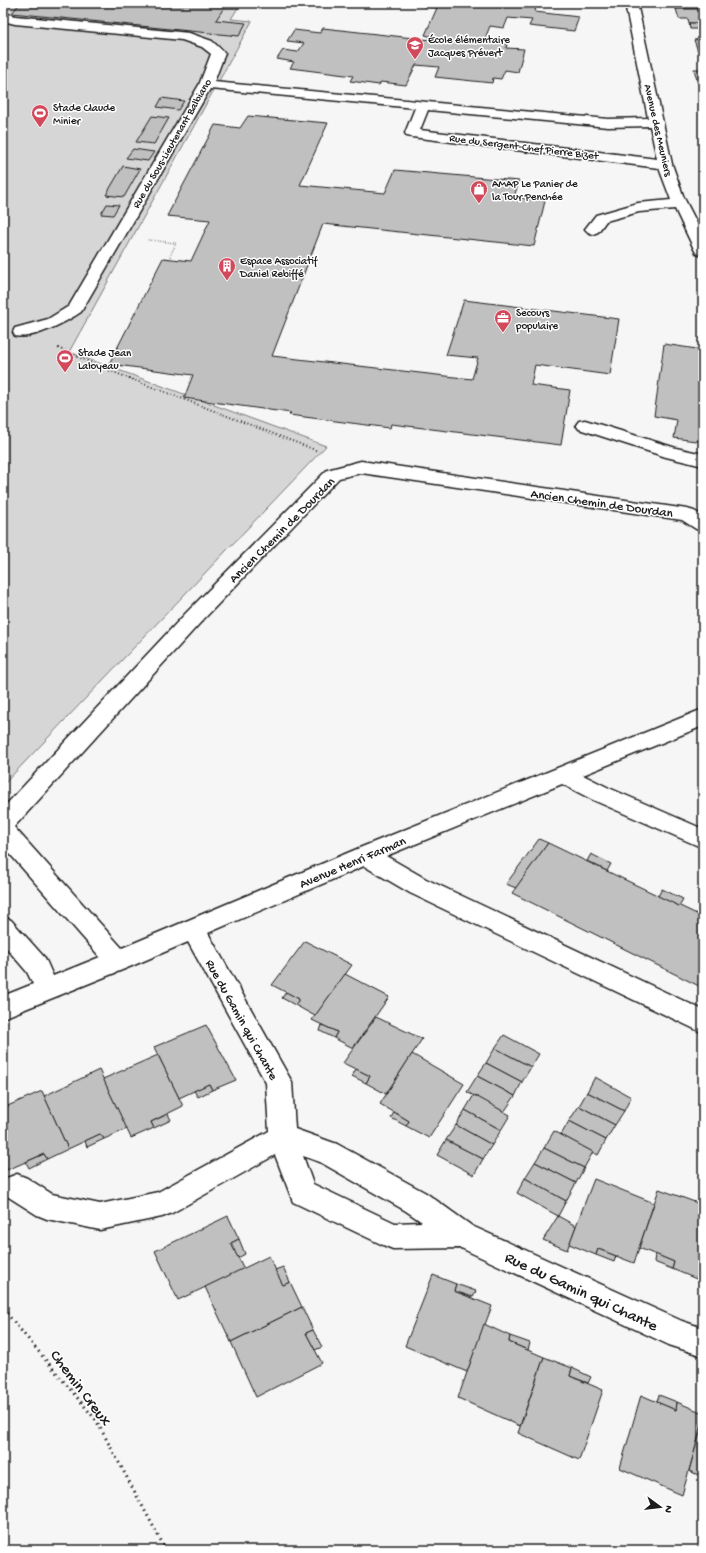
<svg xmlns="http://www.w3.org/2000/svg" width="706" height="1553" font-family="'Gochi Hand',sans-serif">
  <rect width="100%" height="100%" fill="#f6f6f6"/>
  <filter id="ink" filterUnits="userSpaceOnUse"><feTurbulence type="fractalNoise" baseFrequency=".025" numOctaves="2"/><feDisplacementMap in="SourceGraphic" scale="8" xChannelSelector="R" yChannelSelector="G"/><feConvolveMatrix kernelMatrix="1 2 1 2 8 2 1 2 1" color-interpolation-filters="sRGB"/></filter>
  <g filter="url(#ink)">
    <path fill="#d6d6d6" stroke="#797979" d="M3 3H241L231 19 252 21 69 352 326 446 3 785Z"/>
    <g fill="#c0c0c0" stroke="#1c1c1c">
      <path d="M20 3H227L216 20 246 23 239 36 12 13Z"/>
      <path d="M424 3H509L508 4 536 7 535 12 579 17 574 31 529 26 532 20 508 18 504 28 490 26 484 41 507 44 506 48 524 49 518 72 505 70 501 79 493 78 492 83 435 77 439 67 416 65 406 85 381 82 379 85 350 81 353 76 290 68 294 62 277 59 283 50 298 52 304 43 287 41 294 30 320 33 323 28 431 40 433 37 425 35 437 8 422 6Z"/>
      <path d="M674 3H703V9H676Z"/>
      <path d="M676 9H703V23H689L688 19H679Z"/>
      <path d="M689 23H703V39H702L699 29H690Z"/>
      <path d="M702 39H703V51H698L694 40Z"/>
      <path d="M694 69H703V84H698Z"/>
      <path d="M162 98 184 101 178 110 157 107Z"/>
      <path d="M152 116 169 118 154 144 136 142Z"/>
      <path d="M248 116 328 123 300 185 385 193 395 170 519 181 514 197 545 201 534 246 323 224 272 356 472 379 478 358 446 355 464 300 619 319 610 375 535 365 531 385 570 390 561 445 391 424 390 428 289 415 291 413 184 398 193 375 109 364 163 258 191 261 210 220 167 216 215 125 240 128Z"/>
      <path d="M133 149 154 152 148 161 126 158Z"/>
      <path d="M123 166 140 169 124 197 106 195Z"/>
      <path d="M107 204 119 205 113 215 101 214Z"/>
      <path d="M664 344 703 350V442L674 438 677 420 654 416Z"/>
      <path d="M539 839 548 843 516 888 506 884Z"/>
      <path d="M548 843 703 917V988L512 893Z"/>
      <path d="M591 854 611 864 607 871 587 861Z"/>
      <path d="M662 889 683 899 679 906 658 896Z"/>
      <path d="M305 941 352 965 315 1016 295 1005 299 999 272 985Z"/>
      <path d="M345 974 389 997 353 1048 334 1038 337 1032 312 1020Z"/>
      <path d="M286 992 299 999 295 1005 282 998Z"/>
      <path d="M376 1017 422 1039 386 1094 366 1083 370 1076 343 1063Z"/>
      <path d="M206 1025 236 1080 212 1090 209 1084 179 1098 154 1047Z"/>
      <path d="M322 1025 337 1032 334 1038 320 1031Z"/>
      <path d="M504 1035 539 1054 531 1067 495 1048Z"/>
      <path d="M495 1048 531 1067 522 1082 486 1063Z"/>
      <path d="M412 1054 464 1084 429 1138 406 1126 409 1121 380 1104Z"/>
      <path d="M158 1055 183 1106 151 1122 154 1128 131 1138 103 1079Z"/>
      <path d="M486 1063 522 1082 515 1096 477 1076Z"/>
      <path d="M356 1069 370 1076 366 1083 352 1076Z"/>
      <path d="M99 1070 127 1129 104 1139 100 1134 68 1149 44 1096Z"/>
      <path d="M477 1076 515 1096 504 1112 467 1092Z"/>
      <path d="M595 1077 631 1097 624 1111 587 1092Z"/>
      <path d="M209 1084 212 1090 198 1097 194 1091Z"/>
      <path d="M42 1091 68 1149 47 1159 44 1154 7 1170 3 1157V1108Z"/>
      <path d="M587 1092 624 1111 615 1125 579 1106Z"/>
      <path d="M474 1095 510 1115 501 1130 465 1110Z"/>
      <path d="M579 1106 615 1125 606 1140 569 1121Z"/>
      <path d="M465 1110 501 1130 492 1145 456 1125Z"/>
      <path d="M394 1112 409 1121 406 1126 391 1118Z"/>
      <path d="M168 1114 171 1120 154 1128 151 1122Z"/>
      <path d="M569 1121 606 1140 598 1155 561 1135Z"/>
      <path d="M456 1125 492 1145 483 1159 446 1140Z"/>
      <path d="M554 1131 593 1152 584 1168 544 1148Z"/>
      <path d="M100 1134 104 1139 87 1147 85 1141Z"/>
      <path d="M446 1140 483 1159 474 1175 437 1155Z"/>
      <path d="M544 1148 584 1168 576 1183 535 1162Z"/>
      <path d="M44 1154 47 1159 29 1168 26 1162Z"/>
      <path d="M535 1162 576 1183 566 1201 525 1178Z"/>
      <path d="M525 1178 566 1201 558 1216 517 1193Z"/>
      <path d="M594 1179 654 1203 634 1263 598 1249 596 1255 569 1244Z"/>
      <path d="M659 1189 703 1205V1266L699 1280 672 1269 674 1262 639 1248Z"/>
      <path d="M228 1216 239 1239 231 1243 244 1269 178 1300 155 1251Z"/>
      <path d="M558 1216 576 1226 567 1250 543 1240Z"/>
      <path d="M239 1239 245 1254 238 1258 231 1243Z"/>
      <path d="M598 1249 616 1256 614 1262 596 1255Z"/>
      <path d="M655 1254 674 1262 672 1269 654 1262Z"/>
      <path d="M269 1256 283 1285 290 1282 302 1307 231 1342 205 1287Z"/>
      <path d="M283 1267 290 1282 283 1285 275 1270Z"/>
      <path d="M433 1275 456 1284 454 1291 492 1306 467 1372 405 1346Z"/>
      <path d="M456 1284 476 1291 473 1297 454 1291Z"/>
      <path d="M302 1307 313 1330 306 1333 322 1363 256 1397 231 1342Z"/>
      <path d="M484 1324 510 1336 509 1342 544 1357 520 1426 458 1398Z"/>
      <path d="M313 1330 322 1347 315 1350 306 1333Z"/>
      <path d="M510 1336 530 1343 528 1350 509 1342Z"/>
      <path d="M544 1357 572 1368 570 1376 603 1390 579 1460 518 1433Z"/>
      <path d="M572 1368 591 1377 588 1383 570 1376Z"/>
      <path d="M641 1395 676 1410 677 1402 703 1413V1421L682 1495 620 1468Z"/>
      <path d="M659 1395 677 1402 676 1410 657 1402Z"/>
      <path d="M703 1421V1477L689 1471Z"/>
    </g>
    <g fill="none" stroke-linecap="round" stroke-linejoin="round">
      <g stroke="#1c1c1c" stroke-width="3">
        <g id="minor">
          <path d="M625 3H637L672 164 684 198 703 235V256L697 254 695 251 675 209 639 212 606 221 598 232 593 234 588 232 585 229 596 215 638 203 671 200 659 168 412 137 407 136 405 133 415 108 210 89 81 312C66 322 33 340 15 336L13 332 15 328 48 319 69 306 199 85 211 54 202 47 182 40 15 24 3 21V13L15 16 189 33 212 41 225 53 214 82 608 119 648 118ZM428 110 608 127 650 126 657 159 420 130Z"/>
          <path d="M585 420 676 448 703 454V466L666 457 579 429 576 425 579 421Z"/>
          <path d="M361 461 687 509 694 511 703 516V531L696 529 682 520 361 473 339 478 200 623 14 827 122 948 357 849 703 709V726L583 775 609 788 703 829V848L593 800 562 784 386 856 426 879 703 1010V1033L410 893 364 866 208 933 292 1082 295 1129 337 1144 426 1193 472 1226 682 1321 703 1328V1356L669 1345 461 1248 393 1249 383 1245 293 1202 275 1155 172 1213 162 1217 100 1230 47 1219 37 1215 7 1196 4 1187 7 1178 17 1174 27 1178 52 1194 100 1204 158 1192 269 1131 266 1083 188 942 127 968 3 1018V996L33 984 27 972 3 944V917L11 920 45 958 53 976 100 957 3 846V808L186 613 327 470ZM303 1156 320 1162 406 1211 422 1222 395 1223 313 1184Z"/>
        </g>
      </g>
      <path stroke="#1c1c1c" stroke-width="1.5" stroke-dasharray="0.5 2" stroke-linecap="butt" d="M148 240 176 243 169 259"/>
      <path stroke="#1c1c1c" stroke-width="2" stroke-dasharray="1 2.5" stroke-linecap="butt" d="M58 348 108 370 318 451"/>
      <path stroke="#1c1c1c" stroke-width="3" stroke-dasharray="1.5 4" stroke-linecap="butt" d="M3 1309 96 1420 166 1550"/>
      <use href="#minor" fill="#fff" fill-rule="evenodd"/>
    </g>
  </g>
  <defs>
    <g id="school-pin" transform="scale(0.9)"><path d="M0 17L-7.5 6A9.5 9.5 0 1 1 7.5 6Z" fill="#d1495b" stroke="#fff"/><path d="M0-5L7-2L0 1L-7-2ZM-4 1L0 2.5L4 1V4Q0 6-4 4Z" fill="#fff"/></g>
    <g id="stadium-pin" transform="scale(0.9)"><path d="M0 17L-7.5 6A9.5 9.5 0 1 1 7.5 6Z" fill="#d1495b" stroke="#fff"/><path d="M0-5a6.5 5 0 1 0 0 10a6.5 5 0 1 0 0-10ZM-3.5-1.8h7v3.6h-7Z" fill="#fff"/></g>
    <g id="shop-pin" transform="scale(0.9)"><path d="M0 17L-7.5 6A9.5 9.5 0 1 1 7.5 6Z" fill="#d1495b" stroke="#fff"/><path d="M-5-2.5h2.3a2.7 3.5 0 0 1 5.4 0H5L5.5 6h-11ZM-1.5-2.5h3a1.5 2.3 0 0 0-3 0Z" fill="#fff"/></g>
    <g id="building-pin" transform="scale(0.9)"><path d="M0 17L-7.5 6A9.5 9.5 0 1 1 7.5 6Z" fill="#d1495b" stroke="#fff"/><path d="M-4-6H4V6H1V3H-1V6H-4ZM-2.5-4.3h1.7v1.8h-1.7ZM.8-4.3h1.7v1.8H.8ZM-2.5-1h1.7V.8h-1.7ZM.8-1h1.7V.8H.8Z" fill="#fff"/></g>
    <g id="office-pin" transform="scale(0.9)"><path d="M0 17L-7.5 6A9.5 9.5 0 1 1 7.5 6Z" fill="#d1495b" stroke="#fff"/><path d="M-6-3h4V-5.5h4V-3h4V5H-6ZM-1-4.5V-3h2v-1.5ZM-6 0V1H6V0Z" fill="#fff"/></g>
  </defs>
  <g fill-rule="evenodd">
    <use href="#school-pin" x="415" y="45"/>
    <use href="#stadium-pin" x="40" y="113"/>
    <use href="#shop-pin" x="479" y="189"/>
    <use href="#building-pin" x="227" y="266"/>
    <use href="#office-pin" x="503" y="318"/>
    <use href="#stadium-pin" x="65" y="358"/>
  </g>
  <g text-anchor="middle" stroke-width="3" stroke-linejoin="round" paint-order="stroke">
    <g font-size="11" fill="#1c1c1c" stroke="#fff" text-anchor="start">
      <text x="428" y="43">École élémentaire<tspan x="428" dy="13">Jacques Prévert</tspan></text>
      <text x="53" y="111">Stade Claude<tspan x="53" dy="13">Minier</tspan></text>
      <text x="492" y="187">AMAP Le Panier de<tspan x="492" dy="13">la Tour Penchée</tspan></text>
      <text x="240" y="264">Espace Associatif<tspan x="240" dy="13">Daniel Rebiffé</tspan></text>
      <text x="516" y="316">Secours<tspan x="516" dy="13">populaire</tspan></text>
      <text x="78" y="356">Stade Jean<tspan x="78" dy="13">Laloyeau</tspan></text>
    </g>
    <g font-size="11" fill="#1c1c1c" stroke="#fff">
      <text transform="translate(659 130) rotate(77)" y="4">Avenue des Meuniers</text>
      <text transform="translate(171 143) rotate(-60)" y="4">Rue du Sous-Lieutenant Balbiano</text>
      <text transform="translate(524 146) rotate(7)" y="4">Rue du Sergent-Chef Pierre Bizet</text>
    </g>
    <g font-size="13" fill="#1c1c1c" stroke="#fff">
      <text transform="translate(602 502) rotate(8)" y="5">Ancien Chemin de Dourdan</text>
      <text transform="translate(281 529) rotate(-45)" y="5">Ancien Chemin de Dourdan</text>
      <text transform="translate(352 861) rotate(-23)" y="5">Avenue Henri Farman</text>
      <text transform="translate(243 1019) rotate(61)" y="5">Rue du Gamin qui Chante</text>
    </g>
    <g font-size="16" fill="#1c1c1c" stroke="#fff">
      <text transform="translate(582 1290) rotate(25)" y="6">Rue du Gamin qui Chante</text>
      <text transform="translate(82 1387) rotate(53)" y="6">Chemin Creux</text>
    </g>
  </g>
  <rect width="706" height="1553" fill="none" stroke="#fff" stroke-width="16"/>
  <rect x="8" y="8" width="690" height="1537" fill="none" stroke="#1c1c1c" stroke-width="1.5" filter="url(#ink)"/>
  <g transform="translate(660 1507) rotate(105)" stroke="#ffffff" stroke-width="3" paint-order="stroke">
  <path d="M0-3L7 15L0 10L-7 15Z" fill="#1c1c1c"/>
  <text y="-6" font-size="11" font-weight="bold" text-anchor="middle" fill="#1c1c1c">N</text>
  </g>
</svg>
